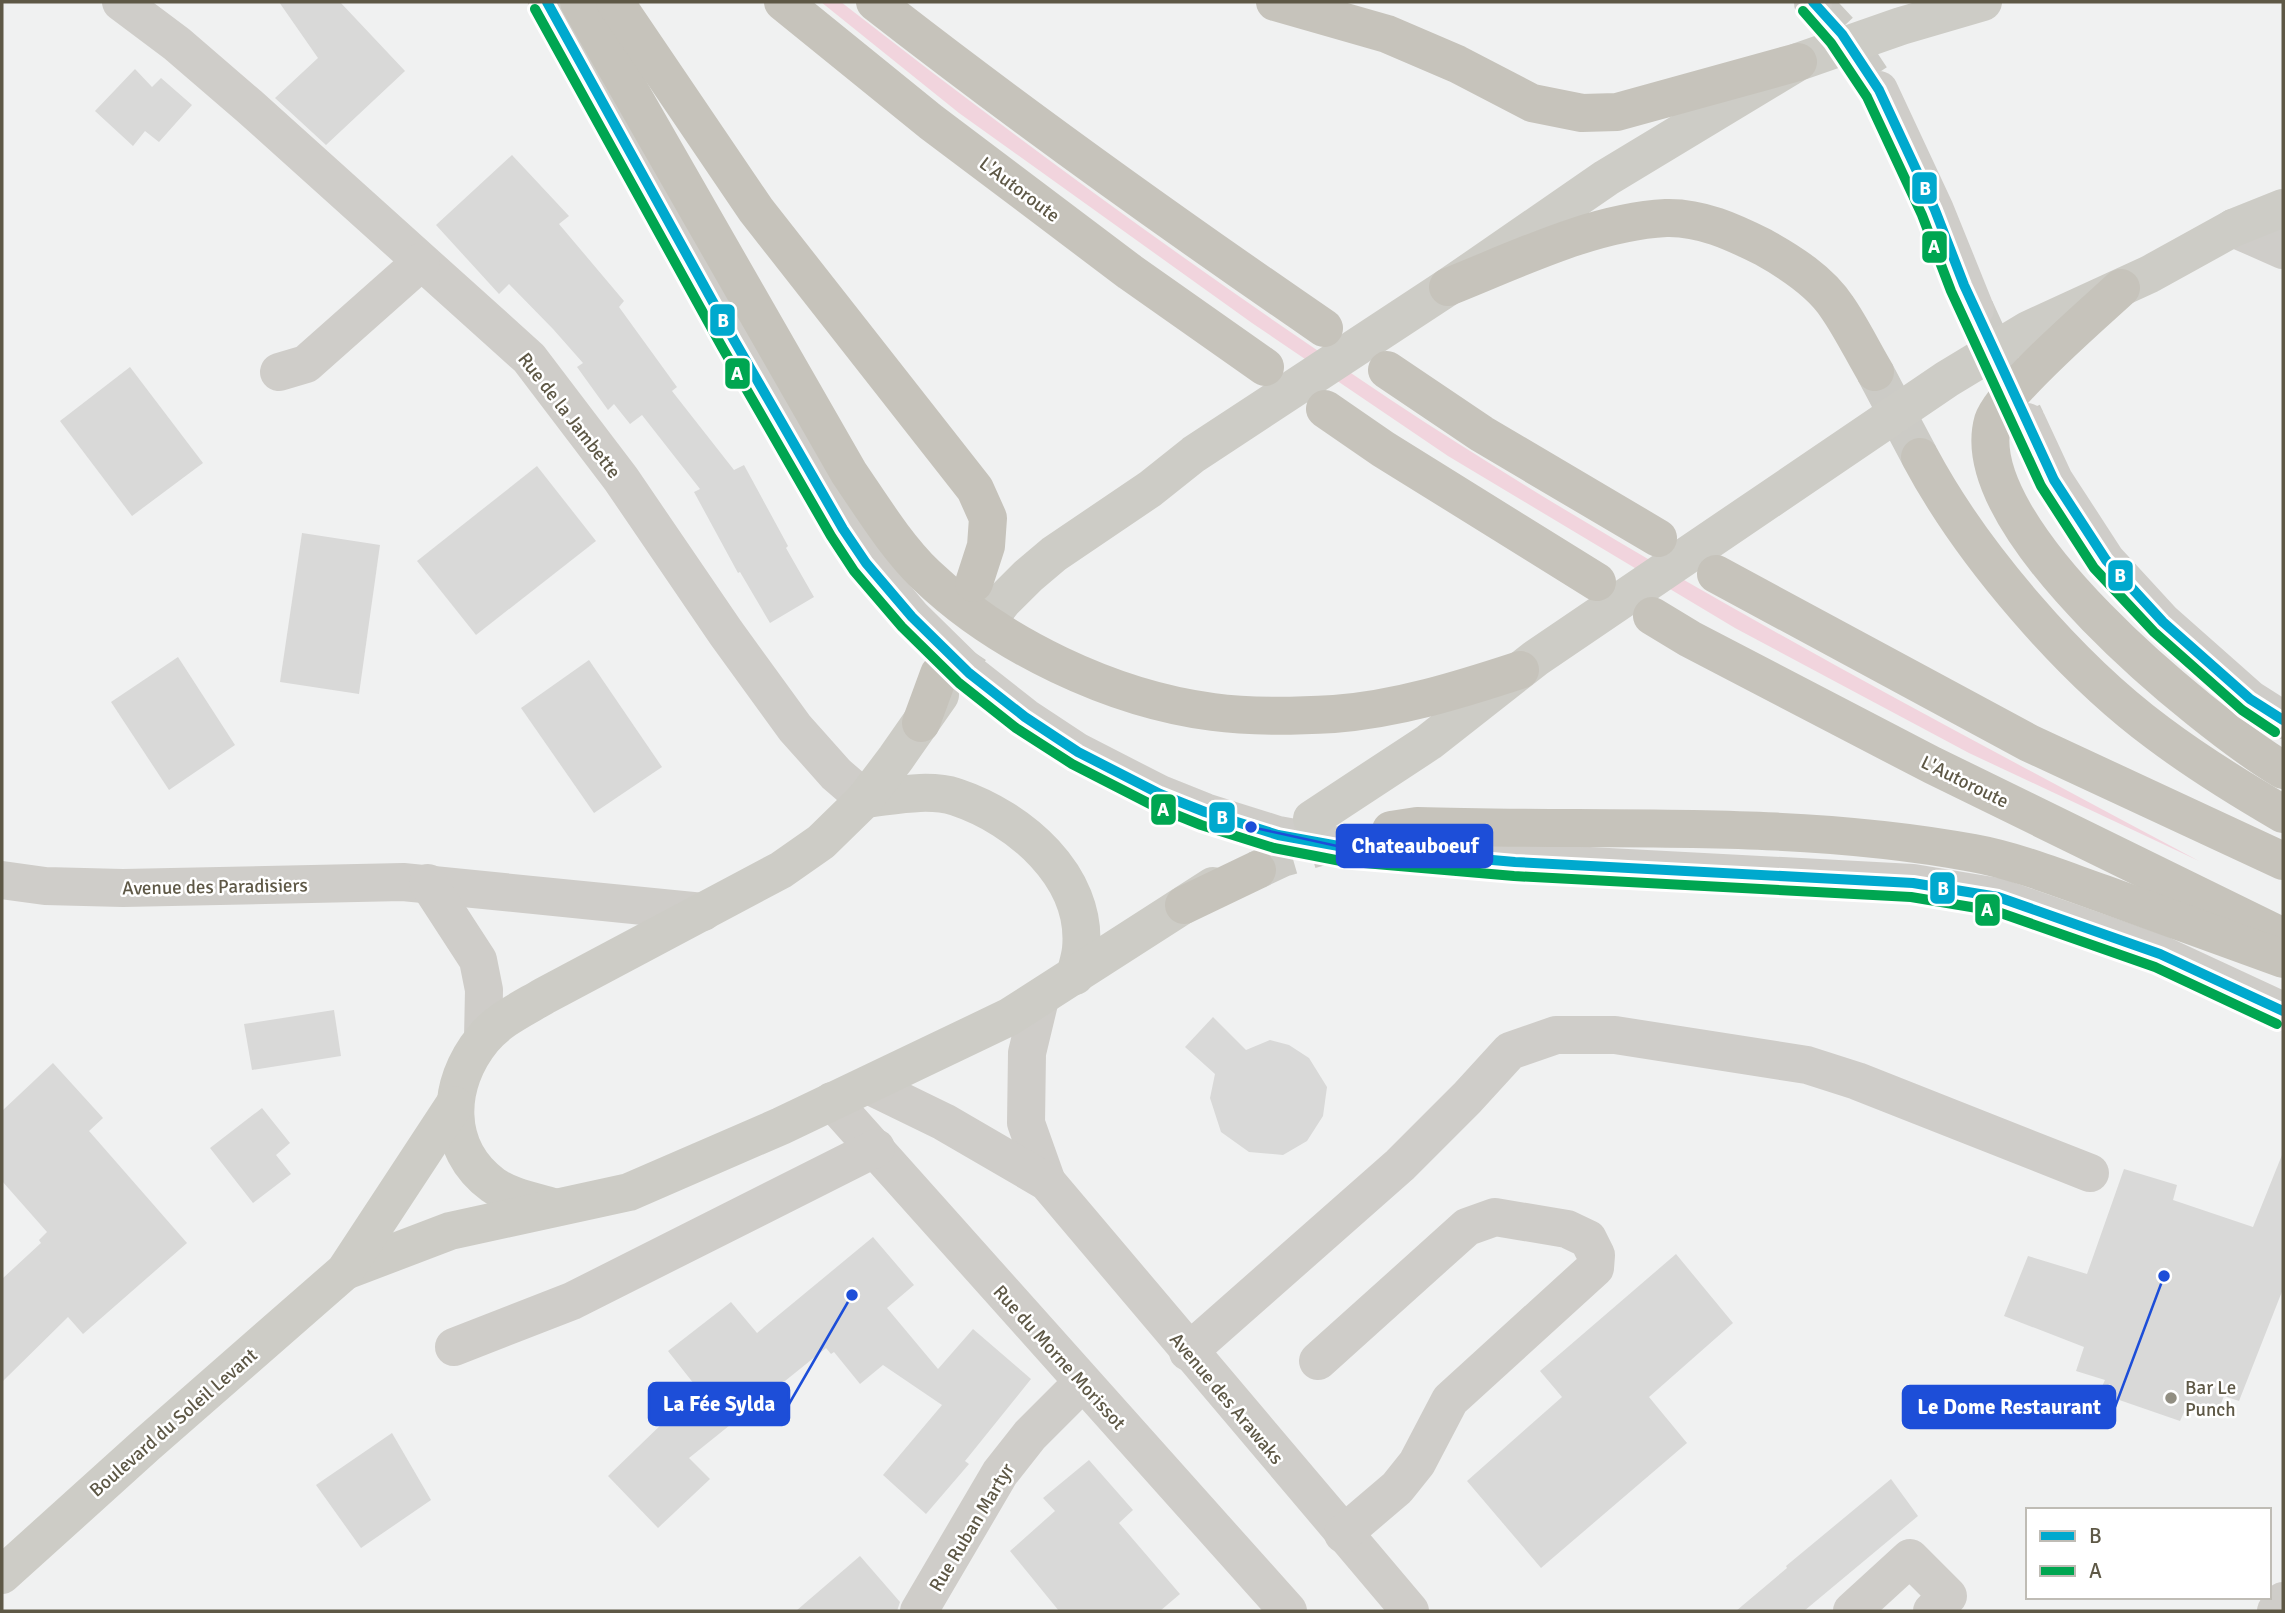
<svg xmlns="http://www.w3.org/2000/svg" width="2285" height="1613" font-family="Signika,sans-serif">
  <rect width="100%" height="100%" fill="#f0f1f1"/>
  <path fill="#f1d4dd" d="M821 2H841C1019 141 1203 275 1391 400 1650 571 1926 715 2199 861L1969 753 1735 628 1448 456 1252 323 959 113Z"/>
  <g fill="#d9d9d8">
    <path d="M279 2H340L405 71 326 145 275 98 318 58Z"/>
    <path d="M135 69 152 87 161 78 192 105 159 142 145 131 133 146 95 111Z"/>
    <path d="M512 155 569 216 559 224 624 301 619 307 677 387 672 391 734 470 744 465 788 546 786 548 814 597 770 623 740 572 738 573 694 492 700 489 642 415 630 424 614 404 608 410 577 367 583 363 553 329 509 284 499 294 436 225Z"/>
    <path d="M130 367 203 463 132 516 60 421Z"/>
    <path d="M537 466 596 541 476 635 417 561Z"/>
    <path d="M302 533 380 545 359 694 280 682Z"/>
    <path d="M178 657 235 745 169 790 111 702Z"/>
    <path d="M589 660 662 767 594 813 521 708Z"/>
    <path d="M334 1010 341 1056 252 1070 244 1024Z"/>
    <path d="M1213 1017 1246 1050 1270 1040 1289 1045 1309 1058 1327 1087 1323 1116 1307 1141 1283 1155 1249 1152 1221 1132 1210 1098 1215 1074 1185 1047Z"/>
    <path d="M53 1063 103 1118 89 1131 187 1243 83 1334 68 1317 2 1382V1279L41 1243 39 1240 47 1232 2 1181V1111Z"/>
    <path d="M262 1108 290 1143 276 1155 291 1174 253 1203 210 1148Z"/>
    <path d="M2282 1155 2283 1289 2239 1401 2224 1396 2215 1419 2186 1408 2180 1421 2099 1393 2105 1380 2076 1371 2084 1347 2004 1316 2028 1256 2087 1274 2124 1169 2177 1185 2173 1200 2253 1227Z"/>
    <path d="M873 1237 914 1285 887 1308 938 1369 973 1329 1031 1379 965 1461 969 1464 926 1514 883 1475 942 1405 883 1365 860 1384 834 1352 831 1354 826 1348 689 1458 710 1479 658 1528 608 1476 698 1389 668 1351 731 1302 757 1333Z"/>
    <path d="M1676 1254 1733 1323 1649 1397 1687 1443 1541 1568 1467 1481 1562 1397 1540 1371Z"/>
    <path d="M392 1433 431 1500 361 1548 316 1485Z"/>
    <path d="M1089 1460 1133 1510 1119 1523 1180 1594 1160 1611H1059L1010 1551 1055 1511 1043 1498Z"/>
    <path d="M1891 1479 1918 1516 1804 1611H1736L1787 1568 1786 1566Z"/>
    <path d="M860 1556 900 1602 897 1611H796Z"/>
  </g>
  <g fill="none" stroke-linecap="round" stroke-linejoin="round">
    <g stroke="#cccbc6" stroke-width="38" stroke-dasharray="38 19" stroke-linecap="butt">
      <path d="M1813 3 1842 34 1879 90"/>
      <path d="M1975 309 2026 420"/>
    </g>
    <path stroke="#cccbc6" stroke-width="38" stroke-dasharray="38 19" stroke-linecap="butt" d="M949 681 1001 603"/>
    <g stroke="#cccbc6" stroke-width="38" stroke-dasharray="38 19" stroke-linecap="butt">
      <path d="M1875 372 1920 457"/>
      <path d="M1257 870 1282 858 1337 842"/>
    </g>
    <g stroke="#cfcdc9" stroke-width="38">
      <path d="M121 2 177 44 249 106 529 358 621 479 726 633 795 728 836 774 865 799"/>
      <path d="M547 2 734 340 843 529 866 563 912 617 969 673 1025 717 1078 752 1160 794 1205 812 1278 835 1344 847 1515 862 1913 883 1998 897 2160 954 2283 1011"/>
      <path d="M1813 2V3"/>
      <path d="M1879 90 1935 210 1975 309"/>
      <path d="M2233 228 2283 250"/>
      <path d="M279 372 306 364 421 262"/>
      <path d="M2027 422 2054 480 2106 560 2163 622 2250 699 2283 720"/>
      <path d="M2 880 45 886 123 888 403 882 703 912"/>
      <path d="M428 883 478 960 484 990 483 1038"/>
      <path d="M1040 999 1027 1053 1026 1123 1047 1182"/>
      <path d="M868 1085 944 1122 1047 1182 1410 1611"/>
      <path d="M832 1101 1288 1611"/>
      <path d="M454 1347 572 1301 876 1148"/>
      <path d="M1188 1352 1400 1165 1467 1098 1510 1051 1556 1035H1615L1807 1065 1857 1081 2090 1173"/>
      <path d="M1318 1361 1467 1227 1495 1217 1567 1229 1588 1239 1596 1255 1595 1268 1450 1400 1417 1463 1397 1488 1343 1534"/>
      <path d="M919 1611 1000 1473 1030 1435 1082 1383"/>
      <path d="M1852 1611 1910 1558 1948 1596 1932 1611"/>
      <path d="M2276 1611 2283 1601"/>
    </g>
    <g stroke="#cdccc6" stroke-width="38">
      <path d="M1001 603 1028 576 1054 554 1150 489 1194 454 1448 287 1606 178 1798 62 1901 26 1983 2"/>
      <path d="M865 799C893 796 928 788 956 797 1019 818 1088 876 1081 949 1080 958 1077 967 1075 976"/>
      <path d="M1312 819 1429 742 1536 658 1947 379 2028 330 2150 274 2233 228 2283 208"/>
      <path d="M553 1207C533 1201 510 1197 493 1185 443 1148 446 1084 483 1039 498 1020 524 1008 544 996L781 870 821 842 865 799 896 758 940 695"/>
      <path d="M345 1271 450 1231 629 1192 781 1126 1009 1017 1213 886"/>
      <path d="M2 1575 146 1445 345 1271 454 1105"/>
    </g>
    <g stroke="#c6c3bb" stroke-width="38">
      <path d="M579 2 849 473C873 508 896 546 926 575 999 645 1112 699 1213 712 1248 717 1299 716 1334 714 1398 709 1459 690 1520 670"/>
      <path d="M615 2 756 210 975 489 988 518 986 546 974 583"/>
      <path d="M783 2 931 122 1130 272 1265 367"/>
      <path d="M875 2C1021 116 1171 223 1324 328"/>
      <path d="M1275 2 1387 34 1457 64 1532 103 1582 113 1617 112 1798 62"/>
      <path d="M1448 287C1516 260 1592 222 1666 218 1701 217 1733 232 1763 247 1790 262 1820 281 1837 307 1851 327 1862 350 1875 372"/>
      <path d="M2121 288C2094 313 2002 392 1993 421 1963 527 2202 721 2283 770"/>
      <path d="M1387 370 1482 434 1658 538"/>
      <path d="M1325 409 1383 449 1597 582"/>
      <path d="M1920 457C1971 553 2070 668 2158 733 2198 763 2240 789 2283 814"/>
      <path d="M1716 574 2029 743 2283 861"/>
      <path d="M1652 616 1690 639 1932 765 2277 934"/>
      <path d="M921 723 939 674"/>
      <path d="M1391 830 1417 826C1602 832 1790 819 1973 853 2017 861 2061 879 2104 894 2164 916 2223 937 2283 959"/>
      <path d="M1184 905 1257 870"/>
    </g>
    <g stroke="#fff" stroke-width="16">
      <g id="bus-1">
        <path d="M547 2 734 340 843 529 866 563 912 617 969 673 1025 717 1078 752 1160 794 1205 812 1278 835 1344 847 1515 862 1913 883 1998 897 2160 954 2283 1011"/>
        <path d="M1813 2 1842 34 1879 90 1935 210 1964 285 2054 480 2106 560 2163 622 2250 699 2283 720"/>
      </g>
    </g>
    <g stroke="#fff" stroke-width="16">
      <g id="bus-2">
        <path d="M535 9 722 347 831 536 854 571 902 627 959 683 1016 728 1072 764 1154 806 1201 825 1274 848 1341 861 1514 876 1911 897 1995 911 2155 967 2277 1024"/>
        <path d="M1803 11 1831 43 1867 97 1922 215 1951 291 2041 486 2094 568 2154 632 2242 710 2275 732"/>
      </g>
    </g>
    <use href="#bus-1" stroke="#00a9ce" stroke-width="10"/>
    <use href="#bus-2" stroke="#00a651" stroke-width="10"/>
  </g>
  <circle fill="#918e82" stroke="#fff" stroke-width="2.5" cx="2171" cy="1398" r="7"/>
  <g text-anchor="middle" stroke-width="5" stroke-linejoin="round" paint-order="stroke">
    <g font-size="19" fill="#5e5846" stroke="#fff">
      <text transform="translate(1020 189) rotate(37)" y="7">L'Autoroute</text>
      <text transform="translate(570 415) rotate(52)" y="7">Rue de la Jambette</text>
      <text transform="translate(1965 781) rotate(26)" y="7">L'Autoroute</text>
      <text transform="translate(215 886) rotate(-1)" y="7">Avenue des Paradisiers</text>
      <text transform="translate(1060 1357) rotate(48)" y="7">Rue du Morne Morissot</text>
      <text transform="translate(1227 1398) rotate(50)" y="7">Avenue des Arawaks</text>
      <text transform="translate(173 1422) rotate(-41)" y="7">Boulevard du Soleil Levant</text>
      <text transform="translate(971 1527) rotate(-59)" y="7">Rue Ruban Martyr</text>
    </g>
    <g font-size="19" fill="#5e5846" stroke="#fff" text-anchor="start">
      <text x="2185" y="1394">Bar Le<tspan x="2185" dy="22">Punch</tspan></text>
    </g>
  </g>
  <path fill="none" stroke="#1d4ed8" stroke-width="2.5" d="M1251 827L1337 846M852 1295L789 1404M2164 1276L2115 1407"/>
  <g fill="#1d4ed8" stroke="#fff" stroke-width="2.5">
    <circle cx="1251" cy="827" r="7"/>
    <circle cx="852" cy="1295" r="7"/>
    <circle cx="2164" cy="1276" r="7"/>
  </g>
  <g fill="#1d4ed8" stroke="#1d4ed8" stroke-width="2.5">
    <rect x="1337" y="825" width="155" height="42" rx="7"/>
    <rect x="649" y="1383" width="140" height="42" rx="7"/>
    <rect x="1903" y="1386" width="212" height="42" rx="7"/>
  </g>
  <g font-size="21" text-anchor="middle" font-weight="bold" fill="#fff">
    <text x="1415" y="853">Chateauboeuf</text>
    <text x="719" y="1411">La Fée Sylda</text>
    <text x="2009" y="1414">Le Dome Restaurant</text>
  </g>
  <g stroke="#fff" stroke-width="2.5">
    <rect x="1911" y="171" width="27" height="34" rx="7" fill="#00a9ce"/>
    <rect x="1921" y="230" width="27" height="34" rx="7" fill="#00a651"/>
    <rect x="709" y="303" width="27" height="34" rx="7" fill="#00a9ce"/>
    <rect x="724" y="357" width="27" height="33" rx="7" fill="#00a651"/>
    <rect x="2107" y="559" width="27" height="33" rx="7" fill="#00a9ce"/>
    <rect x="1150" y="793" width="27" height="33" rx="7" fill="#00a651"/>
    <rect x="1208" y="801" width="28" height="33" rx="7" fill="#00a9ce"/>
    <rect x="1929" y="871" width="27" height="34" rx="7" fill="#00a9ce"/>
    <rect x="1974" y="893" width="27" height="34" rx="7" fill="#00a651"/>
  </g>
  <g font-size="19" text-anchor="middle" font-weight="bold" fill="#fff">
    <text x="1925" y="195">B</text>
    <text x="1934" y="253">A</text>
    <text x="723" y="327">B</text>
    <text x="737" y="380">A</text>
    <text x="2120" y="582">B</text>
    <text x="1163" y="816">A</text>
    <text x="1222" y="824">B</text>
    <text x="1943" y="895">B</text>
    <text x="1987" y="916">A</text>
  </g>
  <rect width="2285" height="1613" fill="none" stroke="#5e5846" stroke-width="7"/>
  <rect x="2026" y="1508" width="245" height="91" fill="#ffffff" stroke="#bfbcb5" stroke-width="2"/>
  <rect x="2040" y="1531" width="35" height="10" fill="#00a9ce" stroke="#bfbcb5" stroke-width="2"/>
  <text x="2089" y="1543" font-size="21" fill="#5e5846">B</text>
  <rect x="2040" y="1566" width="35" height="10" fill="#00a651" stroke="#bfbcb5" stroke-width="2"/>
  <text x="2089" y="1578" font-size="21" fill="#5e5846">A</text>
</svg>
